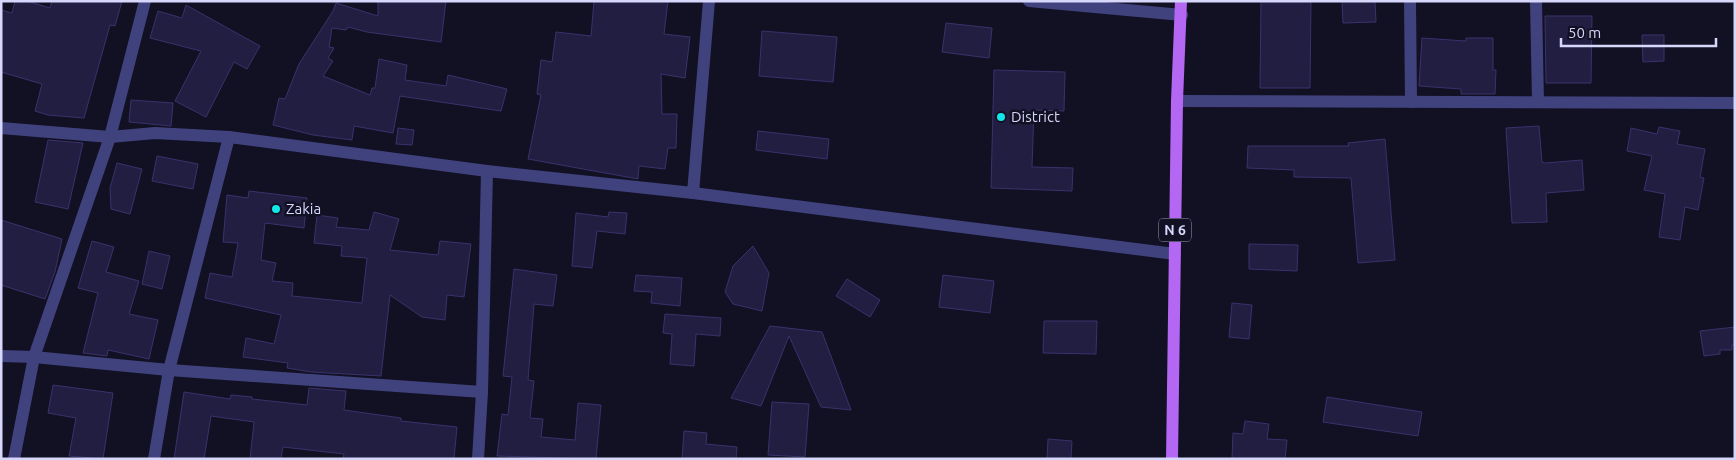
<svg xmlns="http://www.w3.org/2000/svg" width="1736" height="460" font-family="Ubuntu,sans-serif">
  <rect width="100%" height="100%" fill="#121023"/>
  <g fill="#221e42" stroke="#39326c">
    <path d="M15 1H27L50 8 52 1H122L115 26 110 25 84 118 48 115 35 111 42 84 1 72V10L12 13Z"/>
    <path d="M378 1H446L441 42 367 32 348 27 346 30 332 28 329 47 334 48 328 58 333 61 323 76 370 95 372 88H375L379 59 407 65 405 80 446 86 448 75 507 89 501 111 400 96 393 133 354 126 352 140 313 135 273 125 279 98 285 99 299 64 333 11 336 3 378 16Z"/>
    <path d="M594 1H668L664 34 690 37 685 78 661 74 662 114H677L676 148H668L665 169 639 166 638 179 528 159 541 95 537 94 541 60 552 62 556 32 591 36Z"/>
    <path d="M1261 1H1311L1310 88H1260Z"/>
    <path d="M1342 1H1375L1376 22 1343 23Z"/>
    <path d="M186 5 260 46 247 69 234 62 206 117 175 101 201 51 150 38 158 11 182 18Z"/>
    <path d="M1545 16H1592L1591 83H1546Z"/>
    <path d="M946 23 992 28 989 58 942 52Z"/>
    <path d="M762 31 837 37 833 82 759 76Z"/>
    <path d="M1642 35H1664V61L1643 62Z"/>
    <path d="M1422 38 1466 41V38H1493V70H1496L1495 94H1461V89L1419 86Z"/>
    <path d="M994 70 1065 72 1064 111 1034 110 1032 167 1073 168 1072 191 991 188Z"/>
    <path d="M131 100 173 103 171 126 129 122Z"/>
    <path d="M1539 126 1542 162 1545 163 1582 160 1584 190 1546 193 1547 222 1512 223 1506 128Z"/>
    <path d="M1659 127 1680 131 1677 144 1705 149 1700 177 1704 178 1698 210 1685 207 1680 240 1659 237 1665 194 1644 190 1652 156 1627 151 1631 128 1657 134Z"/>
    <path d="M398 128 414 130 412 145 396 144Z"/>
    <path d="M758 131 829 139 827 159 756 150Z"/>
    <path d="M1385 139 1395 260 1358 263 1351 178 1294 177V170L1247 168 1248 146H1349L1348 143Z"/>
    <path d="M48 140 83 143 68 209 35 202Z"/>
    <path d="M157 156 198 164 193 189 152 181Z"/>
    <path d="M117 163 142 169 130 214 111 209 110 188Z"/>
    <path d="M249 191 307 198 304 228 265 223 261 260 276 263 272 281 293 283 292 296 362 303 367 258 341 256 342 246 314 243 317 215 338 218 336 227 369 230 374 212 399 219 390 250 438 255 440 241 471 244 464 297 447 295 445 320 422 317 390 295 381 376 311 372 287 368 288 363 243 357 246 338 274 344 281 315 205 298 210 273 232 277 238 243 223 242 227 195 248 198Z"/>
    <path d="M609 212 627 213 625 234 597 231 592 268 572 266 576 213 608 217Z"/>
    <path d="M1 220 62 239 55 272 45 299 1 285Z"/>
    <path d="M92 241 114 247 106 272 139 281 129 314 158 320 149 359 108 350 107 356 83 353 98 293 78 288Z"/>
    <path d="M1249 244 1298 245 1297 271 1249 269Z"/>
    <path d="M753 246 769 273 762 311 733 304 725 292 733 266Z"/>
    <path d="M149 251 170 256 162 289 142 284Z"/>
    <path d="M514 269 557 275 553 306 534 304 528 380 534 381 530 418 543 419 541 437 575 440 578 403 601 405 596 459 497 456 502 414 508 415 512 377 503 376Z"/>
    <path d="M636 275 682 278 680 306 651 303 652 292 634 291Z"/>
    <path d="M943 275 994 281 990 313 939 307Z"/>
    <path d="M847 279 880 300 870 317 836 296Z"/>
    <path d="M1232 303 1252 305 1249 339 1229 337Z"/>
    <path d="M665 314 721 318 720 336 696 334 694 366 670 364 672 334 663 333Z"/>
    <path d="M1044 321H1097L1096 354 1043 353Z"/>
    <path d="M770 326 822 332 851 410 821 407 789 336 761 406 731 398Z"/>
    <path d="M1735 327V345H1732V350H1720V354L1704 356 1700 331Z"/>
    <path d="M53 385 113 393 103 459 69 456 76 418 48 413Z"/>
    <path d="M309 388 346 391 344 410 401 418V421L457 427 454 459H343L344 454 283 447 281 459H250L254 422 211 416 204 459H174L184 392 230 399 231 395 252 397V399L307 405Z"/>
    <path d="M1327 397 1422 412 1418 436 1323 422Z"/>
    <path d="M772 402 809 404 805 457 768 455Z"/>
    <path d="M1245 421 1269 424 1267 439 1287 440 1285 459H1232L1233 433 1243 434Z"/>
    <path d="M684 431 707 433 706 444 737 447 736 459H682Z"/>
    <path d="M1048 439 1072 441 1071 459H1047Z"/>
  </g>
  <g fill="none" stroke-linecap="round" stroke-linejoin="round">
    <g stroke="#40427e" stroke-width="12">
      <path d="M1029 1 1182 15"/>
      <path d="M1410 1 1411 102"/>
      <path d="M1536 1 1538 102"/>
      <path d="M1177 101 1735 103"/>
      <path d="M1 128 110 137 155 133 229 137 487 171 693 193 1175 254"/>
      <path d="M693 193 709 1"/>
      <path d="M1 356 34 357 169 370 482 392"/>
      <path d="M14 459 34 357 110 137 145 1"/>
      <path d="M154 459 169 370 229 137"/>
      <path d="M478 459 482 392 487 171"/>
    </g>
    <path stroke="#b367f2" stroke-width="12" d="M1172 459 1177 101 1181 1"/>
  </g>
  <g fill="#14e5e9" stroke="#121023" stroke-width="2">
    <circle cx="1001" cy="117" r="5"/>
    <circle cx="276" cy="209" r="5"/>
  </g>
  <g text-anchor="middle" stroke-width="5" stroke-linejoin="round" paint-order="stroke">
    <rect fill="#121023" stroke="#9c9bba" stroke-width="1" x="1159" y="218.5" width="32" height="23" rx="4"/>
    <g font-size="14" font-weight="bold" fill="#d7d6fb">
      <text x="1175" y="235">N 6</text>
    </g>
    <g font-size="15" fill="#d7d6fb" stroke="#121023" text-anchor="start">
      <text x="1011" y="122">District</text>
      <text x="286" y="214">Zakia</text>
    </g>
  </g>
  <rect width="1736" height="460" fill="none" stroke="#d7d6fb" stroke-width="5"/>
  <path d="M1561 38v8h155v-8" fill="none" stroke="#d7d6fb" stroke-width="2.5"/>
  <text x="1568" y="38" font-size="15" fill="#d7d6fb" stroke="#121023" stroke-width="4" paint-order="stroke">50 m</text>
</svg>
